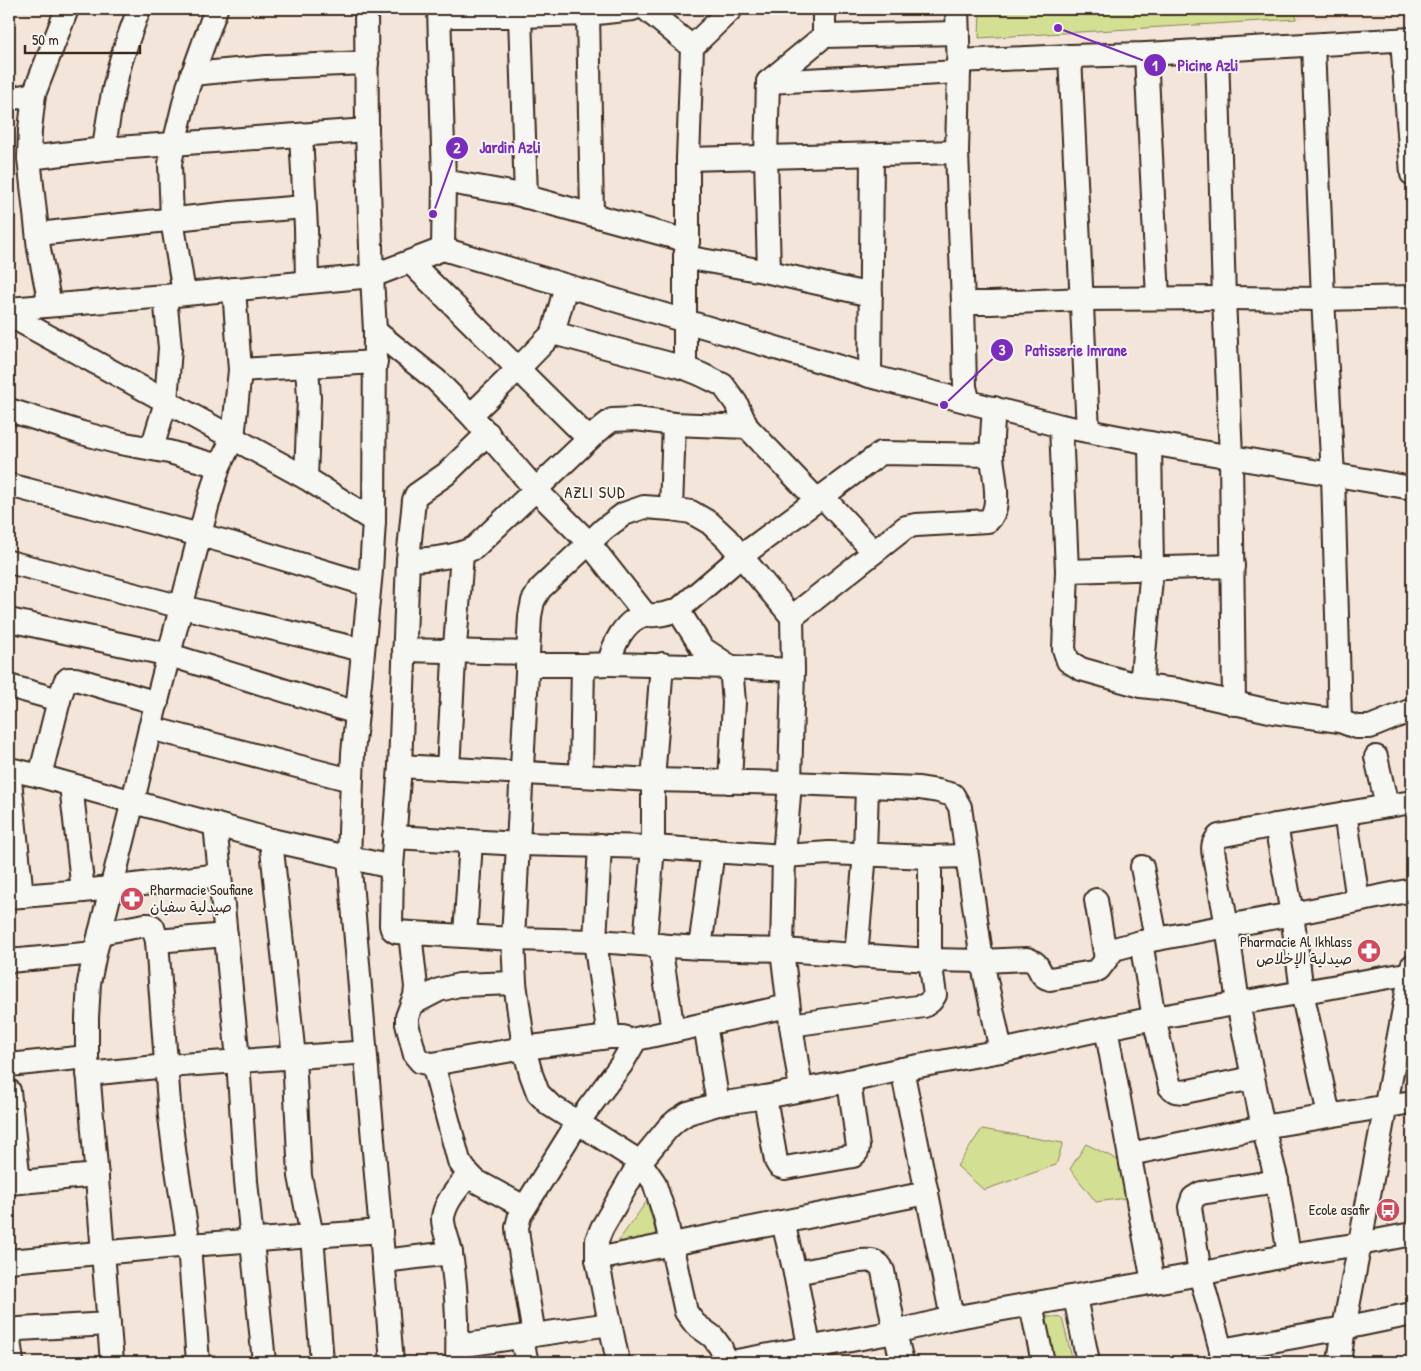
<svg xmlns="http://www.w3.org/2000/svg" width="1421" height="1371" font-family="'Patrick Hand','Playpen Sans Arabic',sans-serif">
  <rect width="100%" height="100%" fill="#f4e5da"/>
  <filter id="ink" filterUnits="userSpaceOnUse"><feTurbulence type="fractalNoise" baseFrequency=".02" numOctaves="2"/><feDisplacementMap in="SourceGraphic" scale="10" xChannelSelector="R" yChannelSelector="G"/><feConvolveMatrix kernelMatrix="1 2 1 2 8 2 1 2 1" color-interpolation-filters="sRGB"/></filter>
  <g filter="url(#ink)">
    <path fill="#f3d9c9" d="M1296 9H1412V17L1296 19Z"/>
    <g fill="#d3df92" stroke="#878458">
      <path d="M980 9H1296V19L979 38Z"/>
      <path d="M982 1129 1063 1143 1056 1165 984 1190 957 1166Z"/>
      <path d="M1086 1144 1118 1160 1126 1198 1096 1202 1070 1169Z"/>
      <path d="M647 1201 658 1241 626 1250 619 1240Z"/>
      <path d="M1041 1316 1062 1318 1073 1362H1051Z"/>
    </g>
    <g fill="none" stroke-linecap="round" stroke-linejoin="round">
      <g stroke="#3b2a1e" stroke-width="26">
        <g id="minor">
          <path d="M366 9 367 130 372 276 375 331 374 521 371 571 353 753 349 858 392 1362"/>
          <path d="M439 9 444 181 443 249"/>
          <path d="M646 9 692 47"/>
          <path d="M731 9 692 47 688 159V241L685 257V368L700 374 723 385 736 403 747 427 817 500"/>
          <path d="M824 9V36"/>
          <path d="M957 9 959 72 957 152 963 303 965 387 969 402"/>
          <path d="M588 14 592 214"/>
          <path d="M440 16H520L588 14 633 9"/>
          <path d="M520 16 526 197"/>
          <path d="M1402 40 1412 174"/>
          <path d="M1313 45 1323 299 1333 475 1340 721"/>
          <path d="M1217 50 1224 298 1231 456 1234 704"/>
          <path d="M1146 54 1158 298"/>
          <path d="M1070 56 1088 431"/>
          <path d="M958 61 1070 56 1146 54 1412 39"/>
          <path d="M192 74 267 67 367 63"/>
          <path d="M768 82 959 72"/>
          <path d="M9 99 34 94"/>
          <path d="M301 135 306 228 307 282"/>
          <path d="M104 149C107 125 111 100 117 76 122 53 131 31 139 9"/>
          <path d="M29 158 104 149 367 130"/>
          <path d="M688 159 957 152"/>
          <path d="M444 181 516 194 688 241"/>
          <path d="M38 234 231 213 304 207"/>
          <path d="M685 257 769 272 871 295"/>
          <path d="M410 262 589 439"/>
          <path d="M769 272 766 157 768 82 824 36 958 33"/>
          <path d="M184 293 172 220 170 164 174 144 188 87 216 9"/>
          <path d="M963 303H991L1083 299 1224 298 1323 299 1412 297"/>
          <path d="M50 305 39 249 29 158 30 130 34 94 67 9"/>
          <path d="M9 309 165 296 372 276 443 249 870 376 1061 426 1150 443 1412 488"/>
          <path d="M9 315 306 478 374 521"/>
          <path d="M375 331 436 380 471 415 536 490 589 543 645 614"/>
          <path d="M553 333 685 368"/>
          <path d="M240 370 376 362"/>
          <path d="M870 376 872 155"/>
          <path d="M9 410 82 433 120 443 169 452 219 466"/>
          <path d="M471 415 518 369 553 333 566 286"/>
          <path d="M1061 426 1067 571 1064 649 1068 661 1081 669 1141 686 1177 690 1274 712 1340 721 1356 727H1370L1412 710"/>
          <path d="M488 433 446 474 416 495 414 500 408 560 400 766 392 867 391 925 392 929 396 932 513 939 595 941 700 948 782 950 930 960 982 961 1027 959C1044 964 1035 975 1050 979L1093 972 1099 969 1114 949 1141 942 1292 914 1412 890"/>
          <path d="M152 448 166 402 170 348 165 296"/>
          <path d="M306 478 309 398 307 366"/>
          <path d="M9 485 234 544 369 585"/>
          <path d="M822 496 874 552"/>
          <path d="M671 509 674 424"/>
          <path d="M408 560C431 559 453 558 474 548L589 439 604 426 612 420 636 419 674 424 747 427"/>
          <path d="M9 562 182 607 363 650"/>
          <path d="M1067 571 1233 566"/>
          <path d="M678 610 740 557 881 453 992 455"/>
          <path d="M792 617 906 527 916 525 988 521C1003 507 993 474 992 456 991 440 993 424 994 408"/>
          <path d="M9 620 170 655 357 713"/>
          <path d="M404 650 528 653"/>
          <path d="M609 664 731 667 793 670"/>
          <path d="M527 665H583L581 775"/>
          <path d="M583 665 609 664C613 645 623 622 644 615 647 614 651 616 655 615 663 615 671 612 678 610L702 648 731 667 734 702 730 782"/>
          <path d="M9 686 59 700"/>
          <path d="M1141 686 1152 568 1150 443"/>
          <path d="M150 728 351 780"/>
          <path d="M1376 757 1387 806"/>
          <path d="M400 766 653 780 790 783 919 788 938 791 953 795 960 807 982 961 1001 1051"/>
          <path d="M9 769 40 776 271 840 392 867"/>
          <path d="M448 769 454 660 462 554"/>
          <path d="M9 770 22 896"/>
          <path d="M40 776 59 700 65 682 68 679H76L157 703"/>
          <path d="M71 785 83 891"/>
          <path d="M1345 813 1358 900"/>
          <path d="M215 824 238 1060 246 1181 264 1362"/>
          <path d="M1276 825 1292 914 1302 992 1329 1115"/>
          <path d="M394 837 519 844 653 847 784 856 829 853 930 857 966 856"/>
          <path d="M271 840 294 1057 300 1176 312 1236 322 1362"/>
          <path d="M600 845 595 941 609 1037H623"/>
          <path d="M1142 867 1156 938"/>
          <path d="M9 897 83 891 220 875"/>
          <path d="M1096 900 1106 959"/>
          <path d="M100 933 145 925H150L153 927 157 941 170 1117 175 1157 189 1245 198 1362"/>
          <path d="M410 933 416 987 415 996 407 1017V1024L415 1055 421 1062 433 1064 524 1048 609 1037"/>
          <path d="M465 936 471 841"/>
          <path d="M157 941 226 935"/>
          <path d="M1141 942 1154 1018 1170 1087 1175 1091 1184 1092 1253 1078"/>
          <path d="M645 944 653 847V780L662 664"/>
          <path d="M660 945 673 1031"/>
          <path d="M700 948 713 850"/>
          <path d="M856 956 865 853 867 787"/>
          <path d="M9 961 95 953"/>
          <path d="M412 1004 439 990 459 985 515 983"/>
          <path d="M705 1024 718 1104"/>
          <path d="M791 1025 924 1006 931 1001 935 995 930 960V857"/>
          <path d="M1106 1028 1153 1282"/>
          <path d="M433 1064 459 1161 466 1171 476 1181 524 1207"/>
          <path d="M9 1065 87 1057"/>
          <path d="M902 1069 952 1318"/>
          <path d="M88 1074 167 1066 355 1053 365 1051"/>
          <path d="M9 1091 19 1182"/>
          <path d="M765 1097 776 1161 779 1166 785 1168 853 1156 857 1152 858 1147 849 1081"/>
          <path d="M1130 1154 1263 1127 1412 1102"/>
          <path d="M9 1183 97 1175"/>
          <path d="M783 1222 795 1273 812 1361"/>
          <path d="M1289 1255 1277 1181 1263 1127 1238 1003 1227 926 1214 856C1212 847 1213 842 1219 836L1276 825 1412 802"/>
          <path d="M597 1259 927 1193"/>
          <path d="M9 1261 189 1245 381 1231"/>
          <path d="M383 1261 451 1253"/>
          <path d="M795 1273 860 1261C871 1260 879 1260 883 1271L895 1332 902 1362"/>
          <path d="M1075 1297 1088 1362"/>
          <path d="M1031 1305 1043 1362"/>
          <path d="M534 1335 518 1238 517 1227 520 1215 578 1122 621 1065 636 1039 788 1006"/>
          <path d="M521 1337 527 1362"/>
          <path d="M458 1346 610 1324"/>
          <path d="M1221 1350 1344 1328 1412 1314"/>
          <path d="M12 1362 9 1340 13 1332 19 1329 109 1324"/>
          <path d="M112 1362 87 1057V1018L89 983 95 953 133 801 150 728 207 507 219 466 233 438 240 370 234 289"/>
          <path d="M457 1362C458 1326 457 1290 451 1254 450 1242 442 1229 443 1217 446 1200 459 1187 469 1174"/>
          <path d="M618 1362 597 1259V1240L602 1228 640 1162 668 1128 677 1120 688 1113 718 1104 765 1097 849 1081 902 1069 1001 1051 1154 1018 1412 973"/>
          <path d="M726 1362 721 1348 713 1337 695 1324 686 1312 665 1216 654 1182 640 1162 550 1105 538 1093 531 1074 524 1048 515 983 513 939 530 616 533 601 540 589 604 529 624 514 644 507 671 509 691 512 710 523 727 539 792 617 793 670 790 783 784 856 782 950 791 1025 801 1089"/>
          <path d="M731 1362 895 1332 952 1318 1200 1274 1289 1255 1360 1244 1412 1234"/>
          <path d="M1222 1362 1221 1350 1200 1274 1190 1207 1193 1198 1201 1193 1277 1181"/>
          <path d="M1339 1362 1344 1328 1412 966"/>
        </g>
      </g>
      <use href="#minor" stroke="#f6f6f2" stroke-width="22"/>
    </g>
  </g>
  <defs>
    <g id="pharmacy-disc" transform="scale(1.25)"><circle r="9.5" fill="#d1495b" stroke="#f6f6f2"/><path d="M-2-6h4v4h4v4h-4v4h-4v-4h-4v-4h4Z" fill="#fff"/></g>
    <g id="bus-disc" transform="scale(1.25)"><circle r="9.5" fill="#d1495b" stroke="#f6f6f2"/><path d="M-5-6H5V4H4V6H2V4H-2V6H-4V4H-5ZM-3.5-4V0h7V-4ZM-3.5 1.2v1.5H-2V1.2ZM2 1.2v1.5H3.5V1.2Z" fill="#fff"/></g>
  </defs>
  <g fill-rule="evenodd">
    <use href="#pharmacy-disc" x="132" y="899"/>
    <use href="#pharmacy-disc" x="1369" y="951"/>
    <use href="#bus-disc" x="1388" y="1210"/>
  </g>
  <g text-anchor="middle" stroke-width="4" stroke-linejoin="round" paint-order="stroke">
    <g font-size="15" fill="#3b2a1e" stroke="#f6f6f2" text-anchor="end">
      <text x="150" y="895" text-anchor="start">Pharmacie Soufiane<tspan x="150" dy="17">صيدلية سفيان</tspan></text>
      <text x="1352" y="947">Pharmacie Al Ikhlass<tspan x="1352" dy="17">صيدلية الإخلاص</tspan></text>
      <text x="1370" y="1215">Ecole asafir</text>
    </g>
    <g font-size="16" letter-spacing="1" fill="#3b2a1e" stroke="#f6f6f2">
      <text x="595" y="498">AZLI SUD</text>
    </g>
  </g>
  <path fill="none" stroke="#7b2cbf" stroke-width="2" d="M1058 28L1155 65M433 214L457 148M944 405L1002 350"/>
  <g fill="#7b2cbf" stroke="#f6f6f2" stroke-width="2">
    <circle cx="1058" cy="28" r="5"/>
    <circle cx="433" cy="214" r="5"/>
    <circle cx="944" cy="405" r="5"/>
    <circle cx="1155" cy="65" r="12"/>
    <circle cx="457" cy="148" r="12"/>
    <circle cx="1002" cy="350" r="12"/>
  </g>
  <g font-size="15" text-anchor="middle" font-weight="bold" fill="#fff">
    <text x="1155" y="71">1</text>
    <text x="457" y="153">2</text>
    <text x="1002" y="355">3</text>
  </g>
  <g font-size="16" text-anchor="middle" font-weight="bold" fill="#7b2cbf" stroke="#f6f6f2" stroke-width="4" stroke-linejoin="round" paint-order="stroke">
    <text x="1208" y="71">Picine Azli</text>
    <text x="510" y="153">Jardin Azli</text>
    <text x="1076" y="356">Patisserie Imrane</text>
  </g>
  <rect width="1421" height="1371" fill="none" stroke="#f6f6f2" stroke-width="30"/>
  <rect x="15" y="15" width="1391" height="1341" fill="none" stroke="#3b2a1e" stroke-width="2" filter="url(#ink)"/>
  <path d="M25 45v8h115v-8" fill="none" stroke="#3b2a1e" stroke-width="2.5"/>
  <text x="32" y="45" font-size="15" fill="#3b2a1e" stroke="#f6f6f2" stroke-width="4" paint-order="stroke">50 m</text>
</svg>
